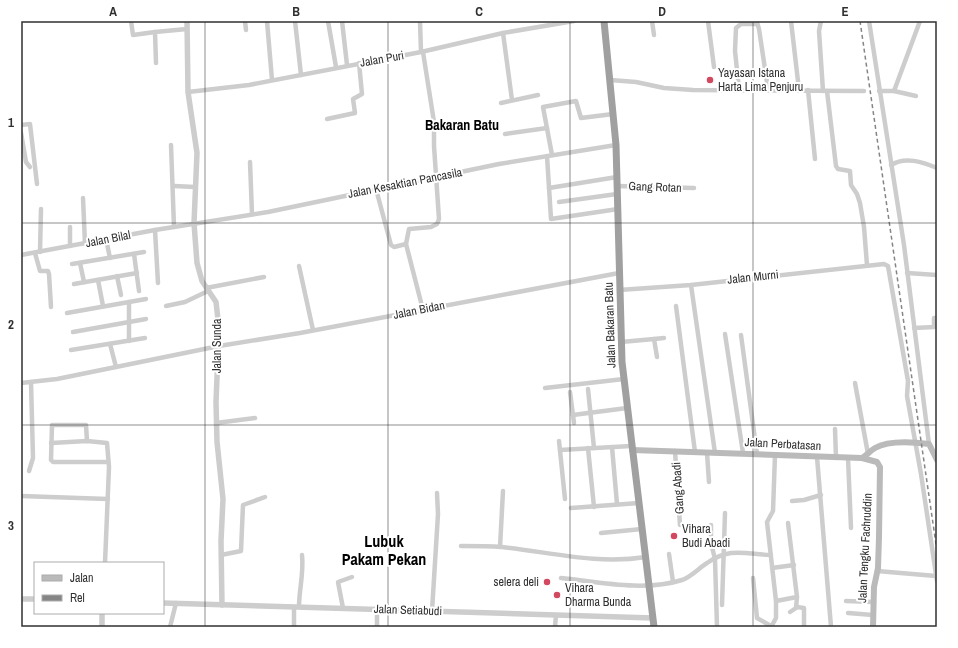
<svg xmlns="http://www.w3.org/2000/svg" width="958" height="648" font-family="'Archivo Narrow',sans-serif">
  <rect width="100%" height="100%" fill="#fff"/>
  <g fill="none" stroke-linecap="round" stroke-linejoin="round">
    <g stroke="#cdcdcd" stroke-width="4.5">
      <path d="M131 21 133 35 155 32"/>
      <path d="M245 21 246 30"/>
      <path d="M267 21 272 80"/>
      <path d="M295 21 301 75"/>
      <path d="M328 21 336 67"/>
      <path d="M342 21 347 65"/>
      <path d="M420 21 421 52"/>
      <path d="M652 21 654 35"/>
      <path d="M708 21 714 67"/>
      <path d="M791 21 799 90"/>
      <path d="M821 21 819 31 823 91"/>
      <path d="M869 21 904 245 929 444"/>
      <path d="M757 22 759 29 768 89"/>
      <path d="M503 33 512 100"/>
      <path d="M156 63 155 32 187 29"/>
      <path d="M610 80 636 82 664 88 693 90 864 91"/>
      <path d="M739 89 735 51 736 28 741 24H757"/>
      <path d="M808 90 815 159"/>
      <path d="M827 91 836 166 838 169 850 171 851 185 857 194 860 203 864 227 867 265"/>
      <path d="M879 91H894L916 96"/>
      <path d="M894 91 920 21"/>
      <path d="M188 92 249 85 421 52 503 33 574 21"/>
      <path d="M501 103 538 95"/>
      <path d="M327 119 355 113 353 99 362 94 359 63"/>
      <path d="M21 125 30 124 37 184"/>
      <path d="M21 133 26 162 30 167"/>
      <path d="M505 134 547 128"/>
      <path d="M171 145 174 227"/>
      <path d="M552 155 543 107 576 101 581 118 613 114"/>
      <path d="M547 156 551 219 618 209"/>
      <path d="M250 162 252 214"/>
      <path d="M891 165C905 156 923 162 937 168"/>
      <path d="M174 186 195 187"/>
      <path d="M617 186 694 188"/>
      <path d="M549 188 617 177"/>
      <path d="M376 189 391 245 394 247 406 244 423 310"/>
      <path d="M83 198 85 244"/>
      <path d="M559 202 617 194"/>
      <path d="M155 230 158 283"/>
      <path d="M106 239 110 258"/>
      <path d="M406 244 409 229 431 227 437 224 439 219 434 146V122L423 52"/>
      <path d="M70 246V227"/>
      <path d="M40 252 41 209"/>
      <path d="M35 253 40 271H48L49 274 51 307"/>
      <path d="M134 254 139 291"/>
      <path d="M21 255 155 230 268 212 499 164 616 145"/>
      <path d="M80 263 84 282"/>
      <path d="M72 264 144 252"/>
      <path d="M299 266 313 330"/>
      <path d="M907 273 937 275"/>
      <path d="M117 276 121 295"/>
      <path d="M98 280 103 306"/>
      <path d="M74 284 137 273"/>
      <path d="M691 285 715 453"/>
      <path d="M206 288 264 277"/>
      <path d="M619 290 691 285 884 264 888 266 908 381 907 396 921 474 937 581"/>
      <path d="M129 302V341"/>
      <path d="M166 306 185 302 208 291"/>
      <path d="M676 306 695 452"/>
      <path d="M67 313 146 299"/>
      <path d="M914 328 934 327V318H937"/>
      <path d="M73 332 146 319"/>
      <path d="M725 334 743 453"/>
      <path d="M741 335 757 454"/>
      <path d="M654 339 664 338"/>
      <path d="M621 342 654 339 657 357"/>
      <path d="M110 344 116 367"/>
      <path d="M71 350 145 338"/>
      <path d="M21 383 57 379 219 346 300 333 619 273"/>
      <path d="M855 383 868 454"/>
      <path d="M545 388 624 379"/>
      <path d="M588 389 594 448"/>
      <path d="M570 392 574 423"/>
      <path d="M573 415 627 408"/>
      <path d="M216 423 255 418"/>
      <path d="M835 429 836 458"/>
      <path d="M87 441 86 425H52L51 460 53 462H108"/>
      <path d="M559 441 565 499"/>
      <path d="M51 443 87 441 107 443 109 467 105 563"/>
      <path d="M612 447 617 504"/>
      <path d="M588 448 594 507"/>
      <path d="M560 450 631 446"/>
      <path d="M675 451 680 525"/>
      <path d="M707 453 709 482"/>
      <path d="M817 457 831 627"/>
      <path d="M848 458 851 528"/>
      <path d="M29 471 33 458 31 382"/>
      <path d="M21 496 108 499"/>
      <path d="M792 501 804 500 821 495"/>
      <path d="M571 508 639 503"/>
      <path d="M788 523 797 597 796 608 790 612"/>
      <path d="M711 525V543L715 559 717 627"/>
      <path d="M601 533 642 529"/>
      <path d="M461 546C475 546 488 546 502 547 550 552 597 565 646 557"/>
      <path d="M500 547 503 491"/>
      <path d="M669 554 673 582"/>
      <path d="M221 555 241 551 243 505 265 497"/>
      <path d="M772 568 794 565"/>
      <path d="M877 571 936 576"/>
      <path d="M561 578C599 582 644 592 682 580 691 577 699 568 707 563 730 547 745 554 771 555"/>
      <path d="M753 578 757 618 771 626"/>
      <path d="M776 601 797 597"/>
      <path d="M846 601 873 602"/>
      <path d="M722 605 725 513"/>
      <path d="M299 607C299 589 304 574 302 555"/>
      <path d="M797 607 804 608V625"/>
      <path d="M343 608 338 582 352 577"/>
      <path d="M432 611 438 514 437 493"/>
      <path d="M848 613 873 615"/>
      <path d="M170 627 176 603"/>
      <path d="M294 627V607"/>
      <path d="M377 627V609"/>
      <path d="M555 627 556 615"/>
      <path d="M771 627 776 618V601L767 522 773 511 775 455"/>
    </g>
    <g stroke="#cdcdcd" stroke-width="5.5">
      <path d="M187 21 188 92 197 153 194 223 197 263 202 281 216 302 219 328 216 402 217 442 223 499 221 541 222 605"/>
      <path d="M21 599H35"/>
      <path d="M163 603 653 618"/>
      <path d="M102 627V613"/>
    </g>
    <g stroke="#bababa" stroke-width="6">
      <path d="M632 450 862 458C867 455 870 451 875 448 889 440 913 442 929 444L937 460"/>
      <path d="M862 458 877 462 880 467 879 537 878 568 874 587 873 627"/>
    </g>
    <path stroke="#a0a0a0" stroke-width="7" d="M604 21 616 145 622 362 654 627"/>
    <path stroke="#858585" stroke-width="1.5" stroke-dasharray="4 3" stroke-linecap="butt" d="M860 21 937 551"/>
  </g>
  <path fill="none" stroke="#303030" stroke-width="1" stroke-opacity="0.55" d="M205 21V627M388 21V627M570 21V627M753 21V627M21 223H937M21 425H937"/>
  <g fill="#d1485f" stroke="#fff" stroke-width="1.5">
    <circle cx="710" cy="80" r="4"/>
    <circle cx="674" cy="536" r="4"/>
    <circle cx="547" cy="582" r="4"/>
    <circle cx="557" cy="595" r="4"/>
  </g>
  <g text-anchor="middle" stroke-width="4" stroke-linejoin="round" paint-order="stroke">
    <g font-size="12" fill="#303030" stroke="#fff">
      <text transform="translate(382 59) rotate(-10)" y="4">Jalan Puri</text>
      <text transform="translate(405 183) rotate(-11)" y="4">Jalan Kesaktian Pancasila</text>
      <text transform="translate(655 187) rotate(2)" y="4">Gang Rotan</text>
      <text transform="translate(108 239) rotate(-11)" y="4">Jalan Bilal</text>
      <text transform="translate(753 277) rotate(-6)" y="4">Jalan Murni</text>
      <text transform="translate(419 310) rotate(-11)" y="4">Jalan Bidan</text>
      <text transform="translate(610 325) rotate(-92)" y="4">Jalan Bakaran Batu</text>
      <text transform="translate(217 346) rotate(-90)" y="4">Jalan Sunda</text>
      <text transform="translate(783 444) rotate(3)" y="4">Jalan Perbatasan</text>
      <text transform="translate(678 488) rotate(-94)" y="4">Gang Abadi</text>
      <text transform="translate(865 548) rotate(-87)" y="4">Jalan Tengku Fachruddin</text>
      <text transform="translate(408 610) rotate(2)" y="4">Jalan Setiabudi</text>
    </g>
    <g font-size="12" fill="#303030" stroke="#fff" text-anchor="start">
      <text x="718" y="77">Yayasan Istana<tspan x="718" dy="14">Harta Lima Penjuru</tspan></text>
      <text x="682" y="533">Vihara<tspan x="682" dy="14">Budi Abadi</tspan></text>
      <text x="539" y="586" text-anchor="end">selera deli</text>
      <text x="565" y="592">Vihara<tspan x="565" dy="14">Dharma Bunda</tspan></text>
    </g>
    <g font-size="14" font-weight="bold" fill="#000" stroke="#fff">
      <text x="462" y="130">Bakaran Batu</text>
    </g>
    <g font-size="16" font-weight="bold" fill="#000" stroke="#fff">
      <text x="384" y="547">Lubuk<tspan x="384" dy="18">Pakam Pekan</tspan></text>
    </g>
  </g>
  <rect width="958" height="648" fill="none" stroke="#ffffff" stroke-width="44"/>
  <rect x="34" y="562" width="130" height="52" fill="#ffffff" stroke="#acacac"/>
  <rect x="42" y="575" width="20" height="6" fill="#bababa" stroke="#acacac"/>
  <text x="70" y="582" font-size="12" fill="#303030">Jalan</text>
  <rect x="42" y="595" width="20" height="6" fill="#858585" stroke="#acacac"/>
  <text x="70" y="602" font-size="12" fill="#303030">Rel</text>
  <rect x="22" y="22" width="914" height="604" fill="none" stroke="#303030" stroke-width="1.5"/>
  <g font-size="13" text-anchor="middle" font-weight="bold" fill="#303030">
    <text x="113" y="16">A</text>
    <text x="296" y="16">B</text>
    <text x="479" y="16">C</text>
    <text x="662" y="16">D</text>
    <text x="845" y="16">E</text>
    <text x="11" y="127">1</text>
    <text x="11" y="329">2</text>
    <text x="11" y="530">3</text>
  </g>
</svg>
